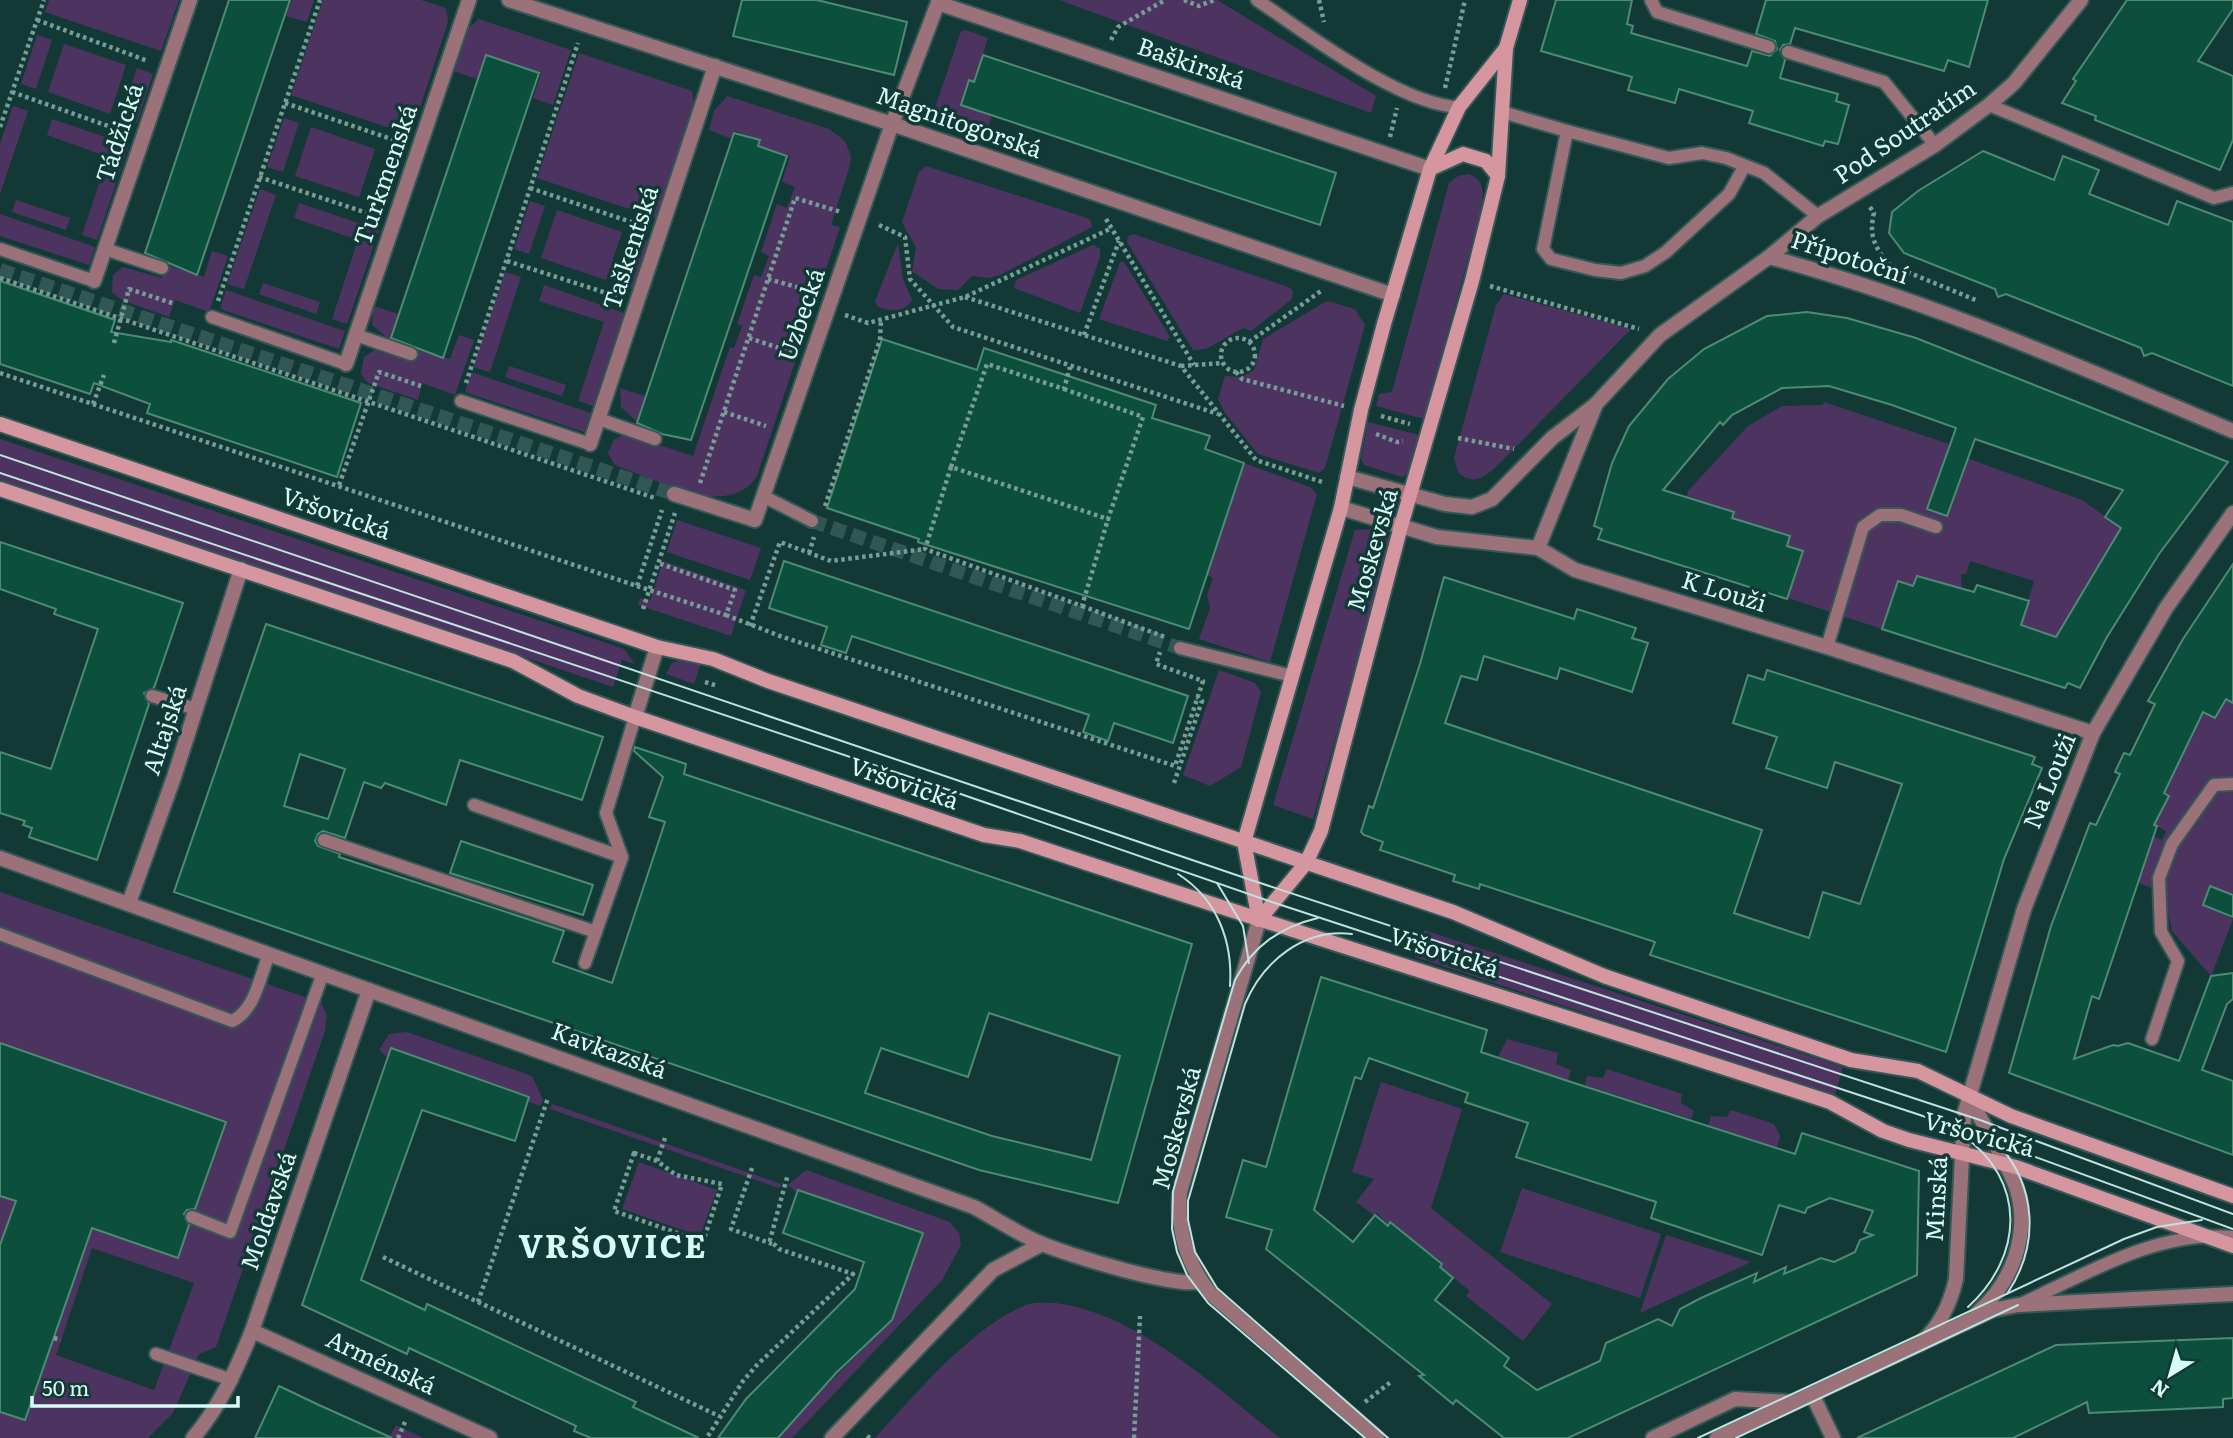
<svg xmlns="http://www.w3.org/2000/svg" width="2233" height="1438" font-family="Literata,serif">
  <rect width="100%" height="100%" fill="#133936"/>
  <g fill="#4d3460" fill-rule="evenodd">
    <path d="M49 0H179L161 51 45 12Z"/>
    <path d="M292 0H314L307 22 286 16Z"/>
    <path d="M323 0H421L446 8 448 22 411 135 291 95Z"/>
    <path d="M1059 0H1217L1376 96 1371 113Z"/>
    <path d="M479 19 571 50 553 105 533 98 541 74 486 55 477 79 453 71 467 29Z"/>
    <path d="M966 30 988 38 974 82 969 81 961 104 992 115 987 132 938 116 935 108 961 31Z"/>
    <path d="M37 35 52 40 36 89 21 84Z"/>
    <path d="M64 44 126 65 110 114 48 92Z"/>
    <path d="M579 53 692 91 694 105 656 218 537 178Z"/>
    <path d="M137 68 153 74 137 123 121 117Z"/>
    <path d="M727 96 829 129 845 141 851 156 849 168 831 225 840 227 757 476C729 520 661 481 622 468L614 464 608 453 614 440 625 434 693 456 730 347 734 348 742 326 737 324 754 275 761 277 769 256 761 252 777 204 787 208 795 187 782 182 790 156 758 146 760 140 735 131 732 139 709 130 714 111Z"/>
    <path d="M13 106 28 111 0 194V144Z"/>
    <path d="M284 118 299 123 283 172 267 167Z"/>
    <path d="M52 119 129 145 97 240 82 235 108 157 47 135Z"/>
    <path d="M311 127 375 149 359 197 295 176Z"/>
    <path d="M388 153 403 158 387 206 372 201Z"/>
    <path d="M926 166 1087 218 1091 221 1092 227 1000 275 988 278 972 276 958 290 938 289 912 271 916 248 902 222 919 172Z"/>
    <path d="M1469 174C1488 182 1482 197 1480 214L1424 419 1376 406 1379 394 1392 392 1449 183 1458 176Z"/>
    <path d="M260 189 276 195 244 289 227 284Z"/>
    <path d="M16 200 70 218 66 230 12 212Z"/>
    <path d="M530 201 545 206 529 254 514 249Z"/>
    <path d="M299 203 379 230 347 324 332 319 358 240 294 218Z"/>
    <path d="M557 210 622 232 606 280 541 258Z"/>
    <path d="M0 214 95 247 89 265 0 236Z"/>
    <path d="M1133 234 1288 287 1293 291 1292 299 1251 331 1243 328 1206 349 1193 350 1127 242 1128 236Z"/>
    <path d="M634 235 648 241 632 289 617 284Z"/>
    <path d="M898 243 903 279 912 300C904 313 889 312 877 306L875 301Z"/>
    <path d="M1093 245 1100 249V257L1080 313 1014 288 1016 280Z"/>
    <path d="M212 251 228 256 209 312 175 300 169 317 122 300 112 292 113 275 123 267 162 278 167 265 204 277Z"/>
    <path d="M1120 262H1124L1170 337 1167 341 1099 319Z"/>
    <path d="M505 272 521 277 490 372 473 367Z"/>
    <path d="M263 283 320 302 316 314 259 294Z"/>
    <path d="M544 285 624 313 593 406 578 401 604 322 539 301Z"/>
    <path d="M226 290 345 331 339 349 220 309Z"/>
    <path d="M1504 294 1631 329 1500 463C1487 475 1474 488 1458 472L1454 458 1496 305Z"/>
    <path d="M1327 301 1355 309 1365 325 1325 468 1319 473 1258 454 1225 413 1218 399 1225 376 1241 377 1254 370 1263 339Z"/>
    <path d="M373 306 399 314 390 340 372 325Z"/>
    <path d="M459 335 474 340 455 395 422 383 418 400 368 383 361 374 364 357 375 350 409 361 414 348 450 359Z"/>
    <path d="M509 366 566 385 562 396 505 377Z"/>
    <path d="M471 372 591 413 584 432 465 392Z"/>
    <path d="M620 388 645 396 637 422 621 407Z"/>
    <path d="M1824 402 1949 444 1947 451 2082 500 2121 528 2056 637 2021 625 2034 581 1970 561 1966 574H1961L1962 589 1917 577 1913 586 1882 629 1788 598 1802 551 1787 546 1789 535 1685 505 1688 491 1748 426 1782 406 1823 405ZM1944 462 1964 469 1947 516Z"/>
    <path d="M1368 422 1419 435 1407 474 1402 477 1364 465 1361 459Z"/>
    <path d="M0 439 624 649 635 664 622 660 613 687 0 480Z"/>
    <path d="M1244 463 1310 487 1317 494 1270 662 1199 639 1210 608 1207 595 1213 578 1206 575Z"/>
    <path d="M677 520 761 548 750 580 667 552Z"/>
    <path d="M1374 529 1391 538 1313 819 1273 805 1355 530Z"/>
    <path d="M663 561 746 590 731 636 638 605 640 598 650 601Z"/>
    <path d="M684 659 701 663 694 684 666 674 672 663Z"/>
    <path d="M1219 670 1255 683 1261 692 1241 767 1210 786 1183 775Z"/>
    <path d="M2226 698 2233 702V895L2210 886 2203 905 2233 919 2211 976 2172 931 2164 893 2139 883 2138 880 2144 831 2162 840 2166 831 2149 822 2158 803 2164 806 2169 797 2163 793 2203 712 2214 718Z"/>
    <path d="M0 892 302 996 321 1003 327 1015 325 1031 216 1347 199 1354 173 1413 148 1438H0V1412L25 1420 92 1228 178 1258 225 1123 0 1043ZM92 1248 194 1283 154 1390 56 1355Z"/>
    <path d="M1424 930 1843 1067 1835 1095 1415 957Z"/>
    <path d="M407 1032 532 1076 543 1100 540 1106 529 1102V1096L391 1048 387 1057 379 1050 389 1034Z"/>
    <path d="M1507 1039 1558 1053 1556 1064 1571 1070 1568 1081 1498 1057Z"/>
    <path d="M1607 1069 1682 1094 1681 1103 1694 1111 1691 1119 1585 1085 1587 1076 1603 1078Z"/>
    <path d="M1381 1082 1462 1109 1431 1208 1552 1304 1523 1341 1466 1296 1470 1291 1440 1267 1443 1263 1428 1251 1424 1254 1392 1223 1389 1226 1377 1213 1374 1215 1356 1202 1374 1179 1352 1172Z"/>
    <path d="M552 1104 781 1184 779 1188 550 1109Z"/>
    <path d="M1731 1110 1774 1124 1780 1136 1777 1148 1708 1126 1711 1116 1727 1117Z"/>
    <path d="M639 1162 717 1190 700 1236 622 1209Z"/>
    <path d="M806 1170 950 1222 959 1233 961 1245 942 1280 792 1438H778L784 1428 892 1320 923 1233 799 1190 797 1193 788 1185Z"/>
    <path d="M1522 1188 1661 1234 1640 1298 1500 1252Z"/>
    <path d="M0 1196 16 1201 0 1245Z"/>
    <path d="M1666 1235 1751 1262 1640 1313Z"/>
    <path d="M1053 1303C1134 1310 1218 1389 1280 1438H875C915 1395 971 1327 1026 1305 1034 1302 1044 1303 1053 1303Z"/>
    <path d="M396 1425 423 1438H389Z"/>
  </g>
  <g fill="#0b4f3c" stroke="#4e8b75" stroke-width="2" fill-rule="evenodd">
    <path d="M229 0H290L197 275 145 253Z"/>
    <path d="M742 0H817L907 22 894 75 733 36Z"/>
    <path d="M1556 0H1632L1627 24 1633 26 1631 33 1747 66 1752 51 1770 56 1777 49 1775 41 1756 34 1766 0H1988L1969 67 1948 60 1944 71 1795 28 1790 44 1783 45 1780 50 1785 60 1780 78 1838 94 1836 101 1849 105 1838 144 1825 141 1823 146 1749 123 1753 111 1679 89 1675 103 1628 90 1632 77 1541 51Z"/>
    <path d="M2127 0H2233V9L2198 61 2233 76V140L2220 170 2095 120 2096 116 2062 103 2076 81 2073 79Z"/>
    <path d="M486 55 539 73 443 358 391 338Z"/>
    <path d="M983 55 1336 173 1320 225 961 105 969 80 974 82Z"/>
    <path d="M734 133 760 140 758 146 787 156 691 440 662 434 637 423Z"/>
    <path d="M1983 151 2054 180 2063 156 2099 170 2089 194 2168 225 2177 201 2233 222V386L2152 353 2144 356 2141 348 2006 294 1998 297 1995 289 1904 253 1889 233 1892 212 1918 191Z"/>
    <path d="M0 281 115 320 111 332 171 342V340L361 403 337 477 147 413 150 404 94 383 90 394 0 364Z"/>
    <path d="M1807 312 1847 318 1916 338 2228 462 2159 554 2107 637 2080 688 2068 683 2065 688 1882 629 1898 581 1913 586 1917 576 1974 592 1977 585 2029 601 2021 625 2056 637 2121 528 2105 517 2123 490 1975 439 1947 516 1927 509 1956 428 1892 405 1829 386 1782 388 1732 415 1723 425 1720 422 1663 490 1734 512 1732 518 1790 536 1787 546 1803 551 1787 599 1598 539 1602 529 1594 526 1612 463 1629 426 1668 379 1704 349 1767 316Z"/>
    <path d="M882 339 977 370 984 348 1156 405 1152 418 1210 436 1205 449 1244 463 1189 629 918 542 919 539 827 508Z"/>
    <path d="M0 542 183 603 154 688 144 693 149 704 97 860 29 837 32 828 23 825 25 821 0 813V752L51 769 98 629 54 614 56 609 0 589Z"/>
    <path d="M784 561 1188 696 1173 743 1114 723 1108 741 1083 732 1089 715 852 636 846 653 821 645 827 627 769 608Z"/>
    <path d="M2233 564V703L2226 699 2215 718 2203 712 2164 793 2169 796 2154 825 2157 826 2099 999 2092 996 2074 1059 2113 1045 2118 1046 2128 1043 2179 1061 2211 976 2233 973V999L2227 1004 2202 1070 2233 1081V1155L2009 1073 2051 926 2090 823 2096 825 2120 774 2115 772 2124 753 2130 755 2155 704 2148 701 2183 639Z"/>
    <path d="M1444 577 1574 619 1577 609 1636 628 1632 638 1648 643 1632 692 1560 668 1557 679 1484 656 1477 680 1461 676 1445 723 1762 830 1734 913 1809 938 1823 892 1860 904 1902 784 1835 762 1827 788 1766 768 1777 737 1733 723 1748 675 1764 680 1767 670 2035 757 2032 764 2042 768 2004 859 1946 1052 1650 955 1655 942 1480 884 1479 889 1453 881 1455 875 1380 850 1383 842 1364 835 1361 832 1369 806 1373 808 1420 664Z"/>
    <path d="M266 624 603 737 582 800 460 760 446 805 385 783 381 788 364 782 345 838 323 831 318 834 315 841 318 846 340 854 339 857 564 931 553 962 612 983 665 822 649 817 663 777 634 751 635 747 686 764 684 774 1192 944 1118 1203 979 1170 174 892ZM300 754 345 769 328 819 284 806ZM989 1013 1120 1056 1091 1160 992 1136 865 1093 881 1048 968 1077Z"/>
    <path d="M461 841 593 885 583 915 450 873Z"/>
    <path d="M2210 886 2233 895V917L2203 905Z"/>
    <path d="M1321 977 1487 1030 1481 1052 1568 1081 1795 1154 1802 1133 1919 1171 1917 1275 1568 1438H1504L1456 1400 1453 1404 1419 1376 1424 1375 1266 1249 1272 1230 1226 1217 1243 1160 1266 1167ZM1369 1058 1468 1093 1465 1102 1528 1123 1516 1157 1656 1202 1651 1218 1762 1255 1779 1205 1805 1213 1807 1208 1830 1198 1873 1211 1864 1232 1873 1235 1860 1240 1855 1252 1834 1262 1821 1258 1784 1274 1786 1267 1754 1282 1757 1273 1701 1298 1680 1309 1672 1326 1658 1319 1606 1343 1600 1361 1537 1390 1504 1366 1509 1358 1435 1300 1453 1278 1440 1267 1442 1264 1390 1222 1388 1226 1375 1215 1353 1242 1314 1210 1355 1077 1361 1079Z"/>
    <path d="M0 1043 226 1122 195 1209 187 1210 184 1214 189 1225 178 1258 92 1228 25 1420 0 1412V1245L16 1201 0 1196Z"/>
    <path d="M391 1048 529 1097 515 1141 422 1110 361 1280 425 1310 427 1304 636 1402 633 1407 699 1438H591L574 1431 576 1426 409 1348 407 1354 302 1305Z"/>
    <path d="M798 1190 923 1233 892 1320 836 1373 778 1438H718L746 1399 855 1289 864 1262 783 1233Z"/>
    <path d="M2233 1338V1398L2223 1399V1407L2089 1413 2087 1402 2013 1438H1857L2056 1345Z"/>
    <path d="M279 1386 319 1405 392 1438H255Z"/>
  </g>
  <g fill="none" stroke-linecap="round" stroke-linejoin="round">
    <g stroke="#315653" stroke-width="14" stroke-dasharray="14 7" stroke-linecap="butt">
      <path d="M0 270 674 494"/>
      <path d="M812 521 1180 648"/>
    </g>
    <g stroke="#335855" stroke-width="16">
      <g id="lane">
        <path d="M1257 0C1308 34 1400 105 1459 107"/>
        <path d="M1651 0 1657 12 1769 47"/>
        <path d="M1788 52 1884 82 1935 145"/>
        <path d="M1989 105 2214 198 2233 193"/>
        <path d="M1502 112 1567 131"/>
        <path d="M1744 167 1729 194 1666 252 1645 266 1621 273 1595 270 1551 259 1543 249 1567 131 1669 158 1702 153 1726 158 1764 173 1818 216"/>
        <path d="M0 249 94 281"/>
        <path d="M105 249 162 268"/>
        <path d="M212 317 346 364"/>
        <path d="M356 335 411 354"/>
        <path d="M461 401 590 444"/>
        <path d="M599 419 655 439"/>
        <path d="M763 496 812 521"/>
        <path d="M1827 647 1863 527 1880 515H1901L1936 527"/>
        <path d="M1180 648 1292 676"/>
        <path d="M152 696 196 709"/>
        <path d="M474 805 622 857"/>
        <path d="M324 840 596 932"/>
        <path d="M0 934 232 1021C255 1011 260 976 269 954"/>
        <path d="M585 963 622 857 606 813 635 717"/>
        <path d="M2152 1039 2178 961 2161 932 2159 878 2172 844 2214 785 2233 784"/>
        <path d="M192 1217 230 1232 323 973"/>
        <path d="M2021 1304C2088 1273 2158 1230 2233 1237"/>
        <path d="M156 1354 232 1380"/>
      </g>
    </g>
    <g stroke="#335855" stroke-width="18">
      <g id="street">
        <path d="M509 0 892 124 1393 295"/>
        <path d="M938 3 1430 169"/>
        <path d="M1769 257C1929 300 2080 367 2233 431"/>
        <path d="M94 281 190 0"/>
        <path d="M346 364 469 0"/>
        <path d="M590 444 715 66"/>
        <path d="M1347 477 1445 504 1472 507 1492 499 1552 438 1595 405"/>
        <path d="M674 494 755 520 892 124 939 0"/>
        <path d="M1341 508 1437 537 1538 548 1575 570 1827 647 2093 733"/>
        <path d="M1538 548 1596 404 1660 335 1769 257 1818 216 1935 145 1989 105 2014 83 2081 0"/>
        <path d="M635 717 657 647"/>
        <path d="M0 858 974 1207C996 1219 1017 1233 1040 1243 1065 1254 1180 1290 1201 1281"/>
        <path d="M129 903 174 777 241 569"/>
        <path d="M1259 920 1180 1192C1177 1230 1187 1264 1210 1293L1377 1438"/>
        <path d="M1968 1093C1982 1126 2006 1157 2017 1190 2030 1234 2012 1283 1978 1312"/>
        <path d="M252 1331 490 1438"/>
        <path d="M1920 1344C1940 1326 1950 1305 1956 1279L1964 1115 2024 909 2093 733 2166 608 2233 513"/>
        <path d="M1812 1394 1833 1438"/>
        <path d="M193 1438C221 1405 236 1370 252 1331L369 990"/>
        <path d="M832 1438 993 1270 1042 1244"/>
        <path d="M1653 1438 1735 1399 1791 1402"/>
        <path d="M1717 1438 1992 1310 2018 1305 2233 1294"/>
      </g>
    </g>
    <g stroke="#335855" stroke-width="18">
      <g id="secondary">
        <path d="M1430 169 1463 154 1486 161 1498 176"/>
        <path d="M0 424 657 647 713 659 768 681 1453 912 1604 976 1851 1060 1918 1071 2011 1116 2233 1196"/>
        <path d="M0 489 513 661 578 696 635 717 984 835 1020 841C1289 931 1560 1014 1830 1102L1883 1131 1909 1140 2016 1167 2233 1246"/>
        <path d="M1259 920 1306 863 1321 831 1401 526 1472 281 1498 176 1506 48 1520 0"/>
        <path d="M1259 920 1244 842 1341 508 1361 410 1384 324 1430 169 1459 107 1506 48"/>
      </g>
    </g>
    <g stroke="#789d99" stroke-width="4.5" stroke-dasharray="3.5 3.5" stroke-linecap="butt">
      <path d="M1184 0 1199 6 1214 0"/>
      <path d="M1319 0 1324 22"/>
      <path d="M37 20 148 61"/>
      <path d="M1111 40 1118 27 1165 0"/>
      <path d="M1445 88 1465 0"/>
      <path d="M12 92 125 132"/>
      <path d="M285 103 400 142"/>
      <path d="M0 127 44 0"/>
      <path d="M1390 137 1397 108"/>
      <path d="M259 177 376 216"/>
      <path d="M530 188 643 226"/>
      <path d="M1870 207 1874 213C1868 237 1876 247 1888 265"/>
      <path d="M1106 219 1194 365"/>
      <path d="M879 225 905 237 910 279 953 327 1218 414"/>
      <path d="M507 261 619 297"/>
      <path d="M1888 264 1978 301"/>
      <path d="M0 278 655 498"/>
      <path d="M768 279 815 292"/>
      <path d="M1490 286 1639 329"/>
      <path d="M965 297 1181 366 1256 460 1325 483"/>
      <path d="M218 301 320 0"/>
      <path d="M845 315 868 323 965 297 1112 228"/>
      <path d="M1084 335 1119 241"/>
      <circle cx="1238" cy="355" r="17"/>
      <path d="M749 338 794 353"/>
      <path d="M1249 342 1321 291"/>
      <path d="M114 343 129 289 175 304"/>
      <path d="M1181 366 1223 363"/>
      <path d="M1236 372 1242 379 1344 406"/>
      <path d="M0 373 637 586 662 510"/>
      <path d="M466 383 578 43"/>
      <path d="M1064 389 1143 417 1108 519 951 467 987 364 1064 389 1070 367"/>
      <path d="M93 404 104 375"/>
      <path d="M724 412 766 426"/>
      <path d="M1381 416 1410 424"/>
      <path d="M1376 434 1397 442 1403 441"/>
      <path d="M1458 438 1514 449"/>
      <path d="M951 467 925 549 1082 606 1108 519"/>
      <path d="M700 483 795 198 841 212"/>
      <path d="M339 485 379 372 421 386"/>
      <path d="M825 506 880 340 881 319"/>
      <path d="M809 553 814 537"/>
      <path d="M1082 606 1165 637"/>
      <path d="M643 609 675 513"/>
      <path d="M726 615 780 636 1175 766 1203 681 1156 664 1160 652"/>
      <path d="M750 626 780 542 831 561 925 549"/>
      <path d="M705 682 718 686"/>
      <path d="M1174 783 1202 701 1197 697"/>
      <path d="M634 1153 657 1161 676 1175 722 1184 703 1242 614 1211Z"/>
      <path d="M657 1161 665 1138"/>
      <path d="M752 1168 731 1229 772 1244"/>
      <path d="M383 1257 719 1416"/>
      <path d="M478 1302 548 1098"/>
      <path d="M54 1338 61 1340"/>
      <path d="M1365 1402 1392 1381"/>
      <path d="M708 1436 743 1381 757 1365 853 1274 779 1249 770 1240 788 1174"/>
      <path d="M867 1436 870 1438"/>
      <path d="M398 1438 405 1422"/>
      <path d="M1134 1438 1140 1316"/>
    </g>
    <use href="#lane" stroke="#9b7279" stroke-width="12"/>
    <use href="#street" stroke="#9b7279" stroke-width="14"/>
    <use href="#secondary" stroke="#d696a0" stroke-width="14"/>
    <g stroke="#bfe2df" stroke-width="2">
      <path d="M0 455 1251 880 1980 1120 2233 1214"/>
      <path d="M0 473 952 791 1272 902 1920 1115 2233 1229"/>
      <path d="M1178 874C1217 899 1233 941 1230 986"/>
      <path d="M1217 883 1243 926 1249 963"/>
      <path d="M1318 918C1280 927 1253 946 1235 980L1173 1191 1172 1229 1177 1252 1187 1275 1208 1303 1365 1438"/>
      <path d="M1352 934C1304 928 1263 961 1245 1004L1188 1201V1220L1195 1252 1217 1288 1388 1438"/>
      <path d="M1962 1135C2027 1180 2024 1256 1968 1307"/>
      <path d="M1997 1143C2037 1186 2040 1245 2007 1294"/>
      <path d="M1698 1438 2124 1239 2157 1227 2202 1220"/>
      <path d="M1736 1438 2018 1305"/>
    </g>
    <path stroke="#789d99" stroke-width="4.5" stroke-dasharray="3.5 3.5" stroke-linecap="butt" d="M637 586 726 615 735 590 658 563"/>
  </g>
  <g text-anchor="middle" stroke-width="7" stroke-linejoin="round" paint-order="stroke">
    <g font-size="24" fill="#d8fbf7" stroke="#133936">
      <text transform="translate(1191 64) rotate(19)" y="8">Baškirská</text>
      <text transform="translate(959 123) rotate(19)" y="8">Magnitogorská</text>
      <text transform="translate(1905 132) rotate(-34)" y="8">Pod Soutratím</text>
      <text transform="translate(120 133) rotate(-72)" y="8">Tádžická</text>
      <text transform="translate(386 175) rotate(-71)" y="8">Turkmenská</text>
      <text transform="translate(631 248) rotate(-72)" y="8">Taškentská</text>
      <text transform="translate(1850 258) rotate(18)" y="8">Přípotoční</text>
      <text transform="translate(802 315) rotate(-71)" y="8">Uzbecká</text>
      <text transform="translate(336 514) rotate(19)" y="8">Vršovická</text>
      <text transform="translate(1373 550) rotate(-74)" y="8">Moskevská</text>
      <text transform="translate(1724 592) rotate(17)" y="8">K Louži</text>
      <text transform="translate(165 730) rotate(-72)" y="8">Altajská</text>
      <text transform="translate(2050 781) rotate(-68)" y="8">Na Louži</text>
      <text transform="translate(904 784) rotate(19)" y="8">Vršovická</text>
      <text transform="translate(1444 953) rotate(18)" y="8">Vršovická</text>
      <text transform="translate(609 1051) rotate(20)" y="8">Kavkazská</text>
      <text transform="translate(1177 1128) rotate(-75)" y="8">Moskevská</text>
      <text transform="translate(1979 1135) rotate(15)" y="8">Vršovická</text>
      <text transform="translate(1937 1199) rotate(-87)" y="8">Minská</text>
      <text transform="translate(269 1211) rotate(-71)" y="8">Moldavská</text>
      <text transform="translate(381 1363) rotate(25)" y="8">Arménská</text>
    </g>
    <g font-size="32" font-weight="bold" letter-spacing="2" fill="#d8fbf7" stroke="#133936">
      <text x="613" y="1258">VRŠOVICE</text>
    </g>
  </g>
  <g transform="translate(2170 1375) rotate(217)" stroke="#133936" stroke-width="5" paint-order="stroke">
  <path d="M0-5L12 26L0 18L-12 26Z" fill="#d8fbf7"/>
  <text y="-10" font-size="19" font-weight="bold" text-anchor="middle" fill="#d8fbf7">N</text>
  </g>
  <path d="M32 1396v10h206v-10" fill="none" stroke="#d8fbf7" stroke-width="3.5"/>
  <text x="42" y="1396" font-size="21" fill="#d8fbf7" stroke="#133936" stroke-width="5" paint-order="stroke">50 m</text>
</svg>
